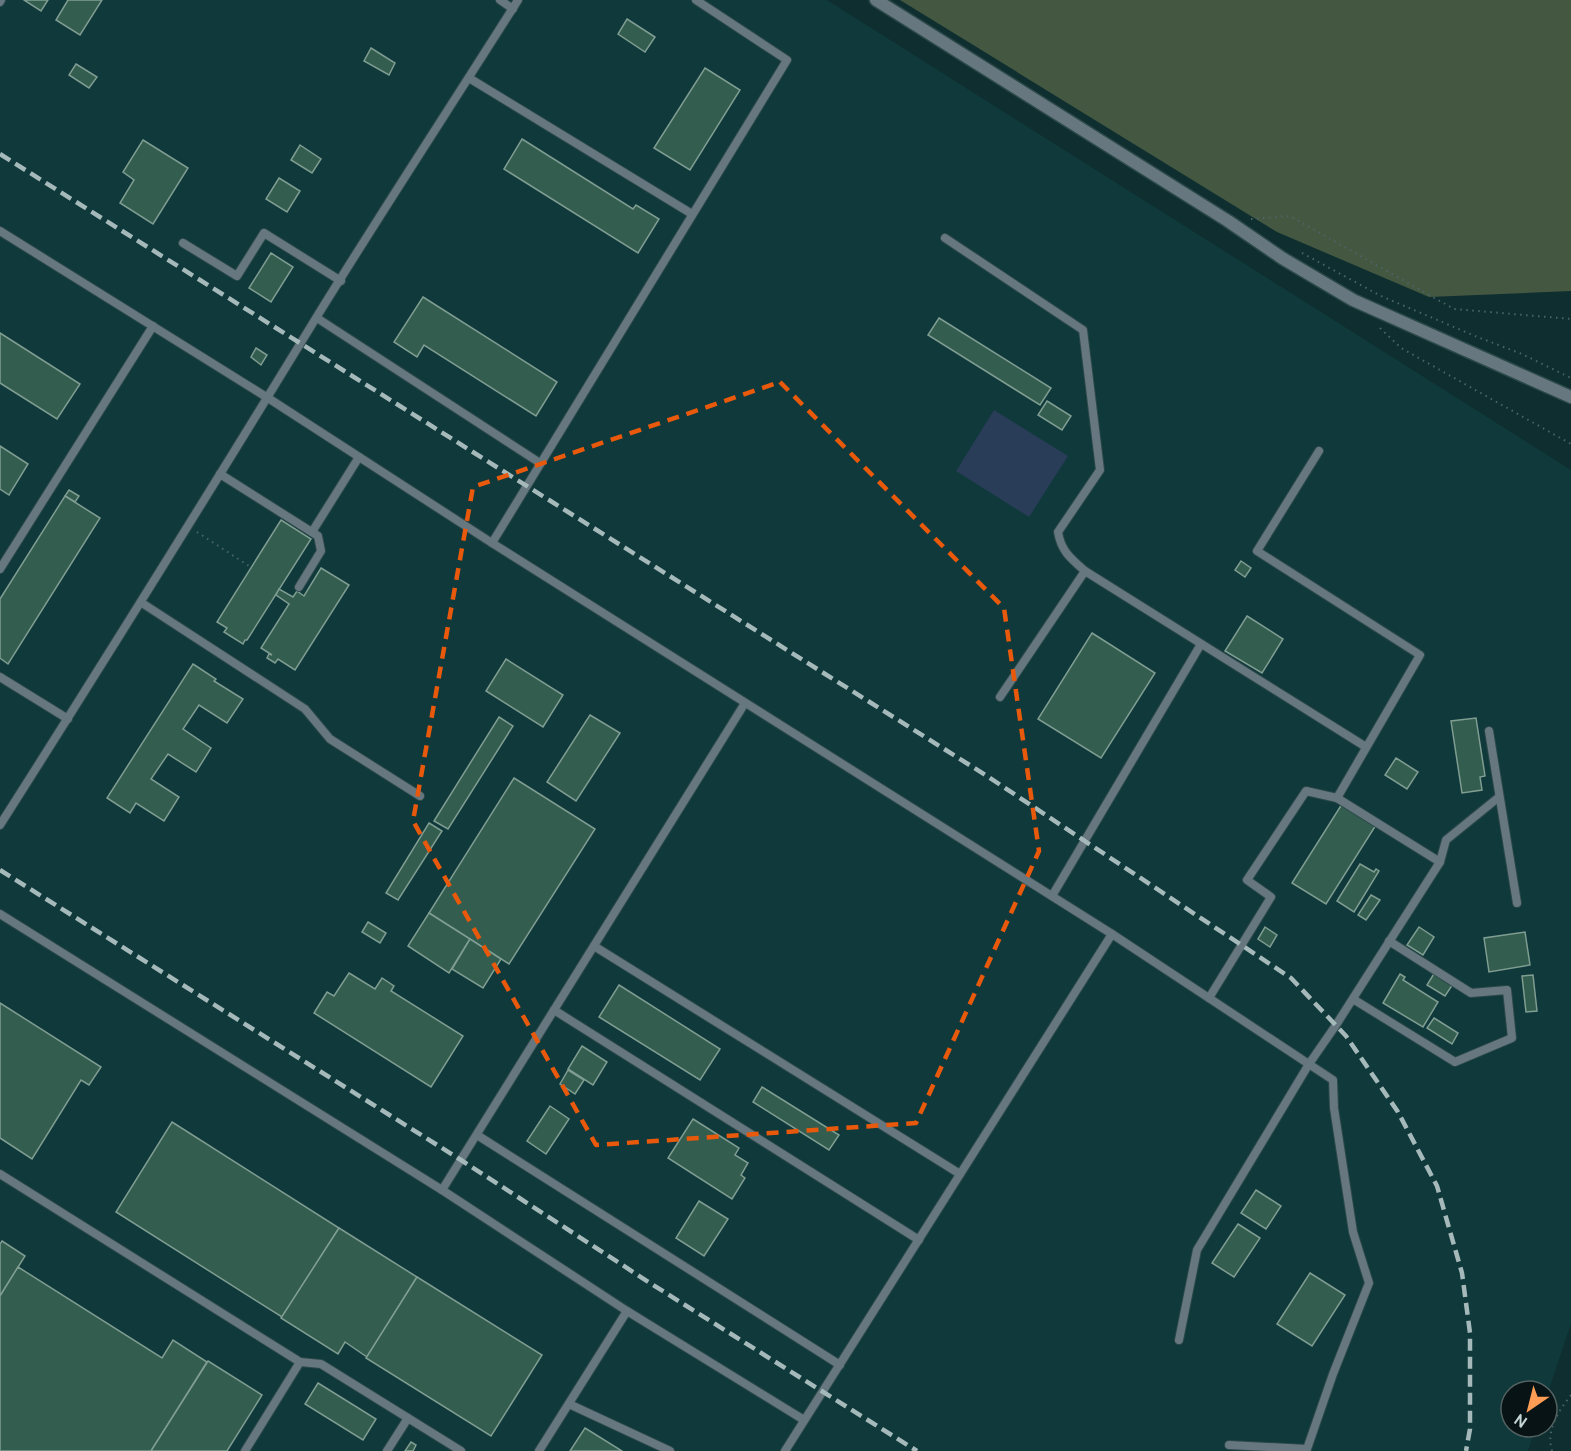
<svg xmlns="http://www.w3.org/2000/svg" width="1571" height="1451" font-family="Cabin,sans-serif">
  <rect width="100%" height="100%" fill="#0f2e2f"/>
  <path fill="#0f393b" d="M0 0H827L1571 470V1324L1547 1395V1391H1511V1427H1536L1528 1451H0Z"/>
  <path fill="#445741" d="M900 0H1571V291L1429 297 1277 232Z"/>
  <path fill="#293d58" d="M994 410 1068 456 1029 517 956 471Z"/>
  <g fill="#325d4f" stroke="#809d92" stroke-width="1.5">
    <path d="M24 0H48L41 11Z"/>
    <path d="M68 0H102L80 35 56 20Z"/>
    <path d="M627 19 655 37 645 52 618 34Z"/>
    <path d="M371 48 395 63 389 75 364 61Z"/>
    <path d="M76 64 97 77 89 88 69 75Z"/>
    <path d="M705 68 740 90 690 170 654 148Z"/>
    <path d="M522 139 633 209 636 205 659 219 638 253 504 169Z"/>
    <path d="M143 140 188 168 153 224 120 203 134 180 123 172Z"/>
    <path d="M300 145 321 159 312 173 291 160Z"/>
    <path d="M279 178 300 191 287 212 266 199Z"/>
    <path d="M271 253 293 267 271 302 249 288Z"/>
    <path d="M423 297 557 382 536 416 424 345 417 357 394 342Z"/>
    <path d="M939 318 1051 388 1040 405 928 335Z"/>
    <path d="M0 333 80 384 57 419 0 383Z"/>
    <path d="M256 348 267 355 261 365 251 357Z"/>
    <path d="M1047 401 1071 416 1062 430 1038 415Z"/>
    <path d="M0 446 28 464 9 495 0 489Z"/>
    <path d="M69 490 79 496 75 502 65 496Z"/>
    <path d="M65 496 100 518 8 664 0 658V599Z"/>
    <path d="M281 520 311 539 247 640H245L243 644 224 632 227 628 217 622Z"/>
    <path d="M1241 561 1251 568 1245 577 1235 570Z"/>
    <path d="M321 568 349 585 295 670 278 659 275 663 267 658 269 654 272 655 261 648 289 604 276 595 279 589 293 597 297 591 304 596Z"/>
    <path d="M1247 616 1283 639 1262 673 1225 651Z"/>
    <path d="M1092 633 1155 673 1101 758 1038 719Z"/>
    <path d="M506 659 563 695 543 727 486 691Z"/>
    <path d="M193 664 216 679 214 681 243 699 227 723 199 705 183 729 211 748 196 772 168 754 151 779 179 797 164 821 136 803 130 813 107 798Z"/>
    <path d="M590 715 620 733 576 801 547 782Z"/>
    <path d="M499 717 513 726 448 829 434 821Z"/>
    <path d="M1476 718 1485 776 1480 777 1482 790 1462 793 1451 721Z"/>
    <path d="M1396 758 1418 772 1407 789 1385 775Z"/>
    <path d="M514 778 595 829 509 964 429 913Z"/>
    <path d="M1342 804 1376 825 1326 904 1292 883Z"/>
    <path d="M429 823 442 831 398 900 386 893Z"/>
    <path d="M1360 864 1374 872 1376 869 1379 871 1354 912 1337 901Z"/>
    <path d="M1371 895 1380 900 1366 920 1358 915Z"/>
    <path d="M429 913 470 939 449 973 408 946Z"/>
    <path d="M368 922 386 933 380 943 362 932Z"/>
    <path d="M1265 927 1277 935 1270 947 1258 939Z"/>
    <path d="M1419 927 1434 937 1423 955 1407 945Z"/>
    <path d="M1525 932 1530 965 1489 972 1484 938Z"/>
    <path d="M470 939 501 959 483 988 452 969Z"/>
    <path d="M1435 972 1453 984 1445 996 1427 985Z"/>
    <path d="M349 973 375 989 382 978 394 986 391 991 463 1036 431 1087 314 1013 327 992 334 996Z"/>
    <path d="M1400 974 1405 977 1403 980 1438 1002 1423 1027 1383 1003Z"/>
    <path d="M1533 975 1537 1011 1526 1012 1522 976Z"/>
    <path d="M619 985 720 1049 700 1080 599 1017Z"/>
    <path d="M0 1003 101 1067 89 1085 81 1080 32 1159 0 1138Z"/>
    <path d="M1434 1018 1458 1033 1452 1044 1427 1028Z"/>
    <path d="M582 1046 607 1062 593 1085 568 1069Z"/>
    <path d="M568 1070 584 1080 575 1094 560 1084Z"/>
    <path d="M762 1087 839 1135 829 1150 753 1102Z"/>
    <path d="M550 1106 569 1119 546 1154 527 1141Z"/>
    <path d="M693 1119 739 1148 735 1155 748 1163 741 1175 745 1178 732 1199 668 1158Z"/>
    <path d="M172 1122 339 1228 282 1317 116 1212Z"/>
    <path d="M1256 1190 1281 1206 1266 1229 1241 1213Z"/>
    <path d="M699 1201 728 1219 704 1256 676 1238Z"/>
    <path d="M1238 1224 1260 1238 1234 1277 1212 1263Z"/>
    <path d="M339 1228 417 1277 367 1357 345 1342 338 1354 281 1318Z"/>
    <path d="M2 1241 25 1256 0 1296V1244Z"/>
    <path d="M18 1267 162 1358 173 1340 207 1362 151 1451H0V1296Z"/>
    <path d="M1310 1273 1345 1295 1312 1346 1277 1324Z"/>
    <path d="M417 1277 542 1355 491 1436 366 1358Z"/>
    <path d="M208 1361 262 1395 227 1451H151Z"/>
    <path d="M318 1383 376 1419 363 1440 305 1404Z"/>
    <path d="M585 1428 622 1451H570Z"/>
    <path d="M411 1442 416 1445 413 1451H405Z"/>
  </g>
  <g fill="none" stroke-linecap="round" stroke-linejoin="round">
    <g stroke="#2c494a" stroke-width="10">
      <g id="service">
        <path d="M500 0 513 9"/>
        <path d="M0 2 1 0"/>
        <path d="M469 78 692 214"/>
        <path d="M0 231 268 398 492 543 1112 934 1333 1080 1334 1108 1353 1232 1369 1283 1333 1374 1307 1449 1229 1445"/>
        <path d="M945 238 1083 330 1100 470 1058 532C1061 551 1071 559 1085 571"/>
        <path d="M183 243 237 276 264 233 341 281"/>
        <path d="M317 318 540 463"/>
        <path d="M220 474 318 536 321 551 299 587"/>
        <path d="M312 532 359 457"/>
        <path d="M492 543 787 60 696 0"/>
        <path d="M0 569 153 326"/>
        <path d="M142 603 305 709 330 739 420 796"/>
        <path d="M0 677 68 719"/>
        <path d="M1000 697 1085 571 1366 747"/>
        <path d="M1489 731 1517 903"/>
        <path d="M0 825C107 657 212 488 316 318 382 211 451 106 518 0"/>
        <path d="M1440 862 1446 840 1499 797"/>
        <path d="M1052 896 1201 644"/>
        <path d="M0 914 442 1190 627 1311 804 1420"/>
        <path d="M594 946 960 1174"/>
        <path d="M1209 998 1271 897 1247 880 1306 791 1337 798 1420 655 1257 551 1319 451"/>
        <path d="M1353 999 1455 1062 1512 1038 1507 990 1471 993 1389 941"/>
        <path d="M554 1010 919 1240"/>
        <path d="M477 1135 840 1365"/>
        <path d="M0 1174 300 1362 245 1451"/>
        <path d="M442 1190 745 703"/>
        <path d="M1179 1340 1197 1250 1309 1064 1336 1025 1440 862 1337 798"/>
        <path d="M300 1362 321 1364 461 1451"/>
        <path d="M569 1404 670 1451"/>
        <path d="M387 1451 408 1418"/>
        <path d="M539 1451 627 1311"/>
        <path d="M785 1451 1112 934"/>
      </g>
    </g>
    <g stroke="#2c494a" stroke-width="15">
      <path id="minor" d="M876 0 1228 221 1282 258 1353 300 1571 397"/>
    </g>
    <g stroke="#4b6566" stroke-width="2" stroke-dasharray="1.5 4.5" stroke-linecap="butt">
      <path d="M1251 219 1290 216 1454 309 1571 319"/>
      <path d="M1302 253 1381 296 1475 336 1522 354 1571 378"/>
      <path d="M1380 328 1401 348 1571 444"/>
      <path d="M197 532 249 566"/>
      <path d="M1552 1451C1546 1429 1558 1412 1571 1395"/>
    </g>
    <use href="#service" stroke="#66777f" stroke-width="8"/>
    <use href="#minor" stroke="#66777f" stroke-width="12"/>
    <g stroke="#a6b9ba" stroke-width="4.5" stroke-dasharray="12 6" stroke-linecap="butt">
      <path d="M0 154 987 776 1291 978 1346 1036 1398 1112 1437 1186 1462 1273 1470 1333V1429L1466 1451"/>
      <path d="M0 870 461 1160 650 1283 917 1451"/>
    </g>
  </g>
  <path fill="none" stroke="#e8590c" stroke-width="4.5" stroke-dasharray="12 8" stroke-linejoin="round" d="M780 382 1004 608 1039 851 916 1123 596 1145 413 821 473 487Z"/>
  <g transform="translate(1529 1409) rotate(215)"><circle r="28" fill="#071314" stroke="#536162" stroke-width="1.5"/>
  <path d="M0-4.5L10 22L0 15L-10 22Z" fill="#fd9c55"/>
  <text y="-9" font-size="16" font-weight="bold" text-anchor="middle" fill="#c6d6d7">N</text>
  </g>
</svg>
